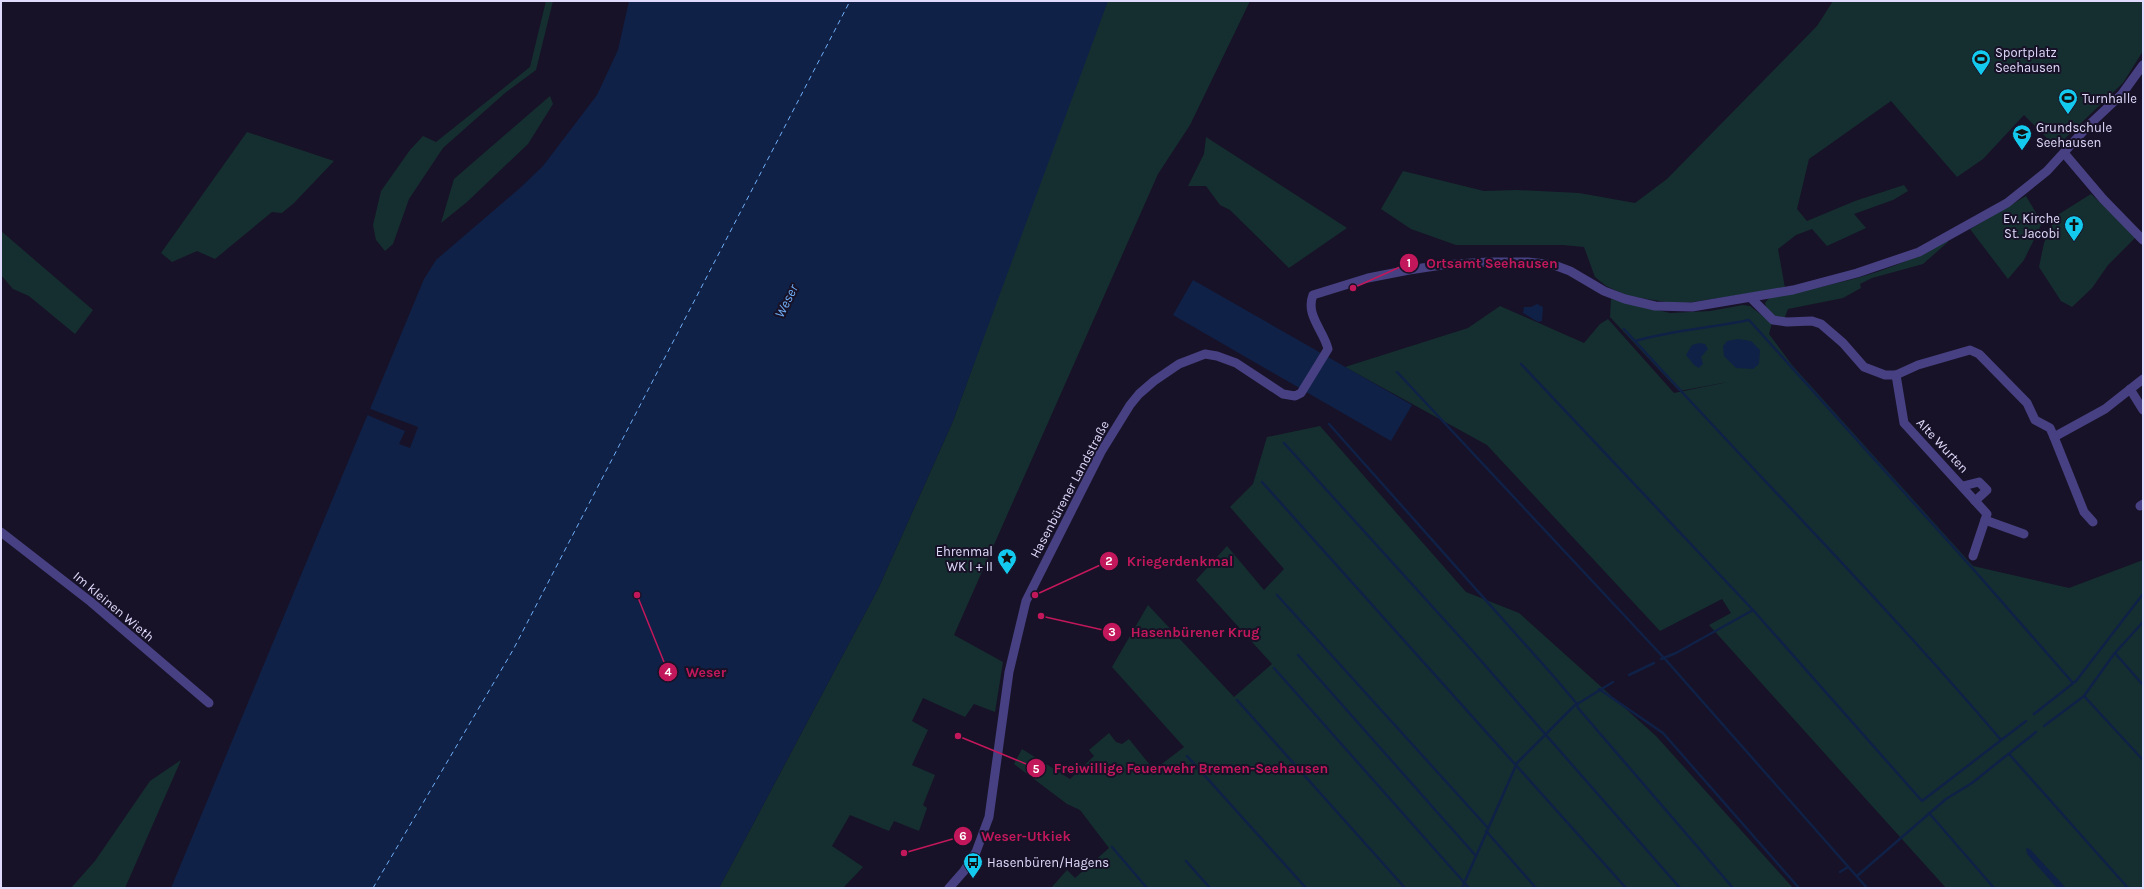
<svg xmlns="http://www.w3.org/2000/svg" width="2144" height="889" font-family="Karla,sans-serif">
  <rect width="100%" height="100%" fill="#171227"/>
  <g fill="#152f30">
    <path d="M546 1H553L536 70 505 93 443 148 409 199 393 244 385 251 376 240 373 225 381 191 410 150 423 136 436 142 530 67Z"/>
    <path d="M1106 1H1250L1190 125 1158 174 954 635 1003 662 995 712 974 704 965 717 923 698 912 721 928 730 912 765 935 775 923 805 927 808 919 831 894 821 889 831 850 815 832 846 863 867 843 888H719L878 589 953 421Z"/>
    <path d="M1833 1H2143V51L2123 83 2056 147 2024 115 1983 159 1957 177 1891 101 1809 159 1797 209 1807 221 1855 201 1904 185 1908 191 1893 200 1854 214 1866 228 1827 246 1812 229 1796 235 1778 249 1785 288 1679 304 1628 296 1606 286 1595 277 1584 247 1563 245H1456L1411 229 1381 209 1403 171 1484 191 1517 190 1579 193 1635 203 1667 179 1817 26Z"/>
    <path d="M550 96 553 104 528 144 467 202 441 223 454 179Z"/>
    <path d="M247 132 334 161 294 203 282 213 272 212 215 259 197 251 172 262 161 253Z"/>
    <path d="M1206 137 1347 228 1289 268 1230 210 1220 205 1206 186H1188L1204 154Z"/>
    <path d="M2091 194 2136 237 2108 265 2092 288 2072 307 2061 301 2039 267 2044 243 2056 216Z"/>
    <path d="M2026 196 2042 223 2024 260 2008 279 1970 229Z"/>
    <path d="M1 231 93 310 75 334 29 296 13 289 1 275Z"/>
    <path d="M1948 237V242L1923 264 1872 278 1860 284 1861 288 1843 298 1788 309 1784 319 1775 317 1767 311 1765 303 1769 298C1828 285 1899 274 1948 237Z"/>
    <path d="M1611 299 1670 313 1710 311 1743 305 1750 306 1772 323 1769 334 1792 365 1973 566 2069 588 2143 560V888H1946L1709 625 1731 613 1722 599 1660 631 1487 445 1345 367 1468 328 1500 306 1584 343 1600 324 1608 319 1674 393 1728 382 1679 391 1610 317Z"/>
    <path d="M1320 426 1466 592 1519 613 1656 736 1793 888H1051L1067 870 1075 878 1109 848 1080 810 1067 804 1014 764 1022 749 1070 779 1094 756 1089 750 1109 733 1116 742 1122 744 1129 739 1154 770 1184 747 1112 667 1148 605 1234 697 1272 664 1196 580 1227 546 1264 590 1284 569 1230 507 1253 484 1267 437Z"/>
    <path d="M181 760 125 888H71L95 861 150 781Z"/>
  </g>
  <g fill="#102147">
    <path d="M629 1H1108L953 421 878 589 719 888H171L424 279 436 260 520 188 543 166 597 95 618 50Z"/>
    <path d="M1193 280 1412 405 1391 441 1173 315Z"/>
    <path d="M1537 304 1543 307 1542 321 1538 322 1523 313 1524 307H1531Z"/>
    <path d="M1738 339 1751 341 1760 350 1759 364 1753 369 1736 368 1724 356 1723 346 1727 341Z"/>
    <path d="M1699 343 1705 344 1708 349 1701 357 1703 364 1699 368 1694 365 1686 355 1692 345Z"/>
    <path d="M2026 848 2030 849 2066 888H2057L2027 854Z"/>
  </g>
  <path fill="#171227" d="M368 408 418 427 410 448 399 444 405 431 365 414Z"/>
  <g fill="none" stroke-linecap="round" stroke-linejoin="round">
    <g stroke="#102147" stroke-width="2.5">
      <path d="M1624 329C1749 467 1880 598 2001 740"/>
      <path d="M1635 341C1672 330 1711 328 1749 320L1974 570 2073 683"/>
      <path d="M1521 364 1753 610"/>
      <path d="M1397 372 1665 659 1867 888"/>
      <path d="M1329 424 1556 679 1577 704 1578 708 1733 888"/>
      <path d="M1284 443 1469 647 1680 888"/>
      <path d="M1262 482 1626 888"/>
      <path d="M1277 595 1488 828"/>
      <path d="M2115 653 2143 685"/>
      <path d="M1298 655 1476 856"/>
      <path d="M1661 659 1676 653 1753 610 1922 801 2026 721"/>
      <path d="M1274 668 1469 888"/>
      <path d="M1629 675 1654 663"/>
      <path d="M1599 689 1663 733 1799 888"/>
      <path d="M2084 696 2143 760"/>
      <path d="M1237 700 1405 888"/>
      <path d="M2034 714 2076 681 2143 594"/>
      <path d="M2044 726 2084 696 2114 654 2143 622"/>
      <path d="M2009 754 2128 888"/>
      <path d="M1187 756 1306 888"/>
      <path d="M1929 813 1994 888"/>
      <path d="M1486 831 1536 888"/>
      <path d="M1112 847 1147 888"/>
      <path d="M1186 861 1210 888"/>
      <path d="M1840 872 1848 867"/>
      <path d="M1857 876 1946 799 1972 783 2036 732"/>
      <path d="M1462 888 1517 763 1574 706 1613 682"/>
    </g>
    <path stroke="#6fadf5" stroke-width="1" stroke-dasharray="5 4" stroke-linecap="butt" d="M373 888 513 650 850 1"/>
    <g stroke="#474082" stroke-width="9">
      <path d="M2064 153 2103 199 2143 240"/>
      <path d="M1751 298 1773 320 1787 322 1812 321 1821 324 1843 343 1864 367 1885 375H1896L1918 365 1970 350 1979 354 2027 403 2035 420 2050 428 2054 437 2105 409 2143 379"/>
      <path d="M1896 375 1904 423 1987 514 1973 556"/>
      <path d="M2130 389 2143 410"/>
      <path d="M2054 437 2084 512 2093 522"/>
      <path d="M1963 486 1979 482 1987 490 1975 501"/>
      <path d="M2140 506 2143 504"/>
      <path d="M1985 520 2024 534"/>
      <path d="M1 532 91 602 209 703"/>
      <path d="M949 888 964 871 976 852 989 817 1009 672 1026 601 1101 452 1130 405 1139 394 1154 381 1179 364 1205 354 1217 356 1236 363 1283 394 1295 396 1301 393 1328 349C1324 331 1305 315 1313 295L1368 278 1409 270 1442 265 1488 262H1528L1554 265 1570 271 1604 291 1625 299 1655 306 1692 307 1793 290 1857 273 1919 252 2007 203 2047 171 2089 125 2122 94 2143 65"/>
    </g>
  </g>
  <defs>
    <g id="stadium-pin" transform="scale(1)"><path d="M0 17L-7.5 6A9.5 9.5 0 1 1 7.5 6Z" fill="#14c9ee" stroke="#171227"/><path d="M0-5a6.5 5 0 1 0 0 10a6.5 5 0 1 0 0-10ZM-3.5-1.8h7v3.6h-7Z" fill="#111"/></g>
    <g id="school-pin" transform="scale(1)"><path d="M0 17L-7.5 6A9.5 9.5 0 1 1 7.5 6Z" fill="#14c9ee" stroke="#171227"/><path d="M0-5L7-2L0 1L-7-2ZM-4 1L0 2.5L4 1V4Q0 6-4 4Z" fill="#111"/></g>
    <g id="church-pin" transform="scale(1)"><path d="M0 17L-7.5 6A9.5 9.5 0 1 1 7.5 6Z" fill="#14c9ee" stroke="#171227"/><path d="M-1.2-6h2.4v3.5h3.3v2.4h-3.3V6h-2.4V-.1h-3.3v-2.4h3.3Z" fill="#111"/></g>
    <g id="sight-pin" transform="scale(1)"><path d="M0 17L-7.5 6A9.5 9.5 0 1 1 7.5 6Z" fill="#14c9ee" stroke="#171227"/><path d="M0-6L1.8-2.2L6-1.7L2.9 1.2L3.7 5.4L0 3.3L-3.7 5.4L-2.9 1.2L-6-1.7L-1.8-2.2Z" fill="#111"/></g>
    <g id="bus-pin" transform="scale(1)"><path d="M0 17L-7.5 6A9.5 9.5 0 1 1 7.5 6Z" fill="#14c9ee" stroke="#171227"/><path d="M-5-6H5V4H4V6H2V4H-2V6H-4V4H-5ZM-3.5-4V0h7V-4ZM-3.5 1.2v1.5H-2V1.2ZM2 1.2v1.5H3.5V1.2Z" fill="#111"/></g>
  </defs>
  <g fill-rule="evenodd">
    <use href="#stadium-pin" x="1981" y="59"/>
    <use href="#stadium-pin" x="2068" y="98"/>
    <use href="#school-pin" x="2022" y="134"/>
    <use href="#church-pin" x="2074" y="225"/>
    <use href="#sight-pin" x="1007" y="558"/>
    <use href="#bus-pin" x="973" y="862"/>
  </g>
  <g text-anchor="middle" stroke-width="4" stroke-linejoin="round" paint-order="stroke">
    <g font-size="13" fill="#e0dafc" stroke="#171227" text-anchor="start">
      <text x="1995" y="57">Sportplatz<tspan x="1995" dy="15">Seehausen</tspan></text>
      <text x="2082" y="103">Turnhalle</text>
      <text x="2036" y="132">Grundschule<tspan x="2036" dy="15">Seehausen</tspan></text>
      <text x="2060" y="223" text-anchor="end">Ev. Kirche<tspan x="2060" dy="15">St. Jacobi</tspan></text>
      <text x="993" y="556" text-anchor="end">Ehrenmal<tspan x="993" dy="15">WK I + II</tspan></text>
      <text x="987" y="867">Hasenbüren/Hagens</text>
    </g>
    <g font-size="13" fill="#e0dafc" stroke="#171227">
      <text transform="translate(1943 445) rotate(47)" y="5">Alte Wurten</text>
      <text transform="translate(1069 489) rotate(-62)" y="5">Hasenbürener Landstraße</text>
      <text transform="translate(114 606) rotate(40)" y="5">Im kleinen Wieth</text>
    </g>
    <g font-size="14" font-style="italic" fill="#6fadf5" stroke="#171227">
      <text transform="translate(786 301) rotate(-63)" y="5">Weser</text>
    </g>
  </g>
  <path fill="none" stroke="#c2185b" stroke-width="1.5" d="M1353 288L1409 263M1035 595L1109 561M1041 616L1112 632M637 595L668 672M958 736L1036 768M904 853L963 836"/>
  <g fill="#c2185b" stroke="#171227" stroke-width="1.5">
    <circle cx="1353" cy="288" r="4"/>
    <circle cx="1035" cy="595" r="4"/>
    <circle cx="1041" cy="616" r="4"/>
    <circle cx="637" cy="595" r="4"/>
    <circle cx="958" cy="736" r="4"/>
    <circle cx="904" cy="853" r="4"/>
    <circle cx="1409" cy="263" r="10"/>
    <circle cx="1109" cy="561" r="10"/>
    <circle cx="1112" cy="632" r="10"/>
    <circle cx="668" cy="672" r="10"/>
    <circle cx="1036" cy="768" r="10"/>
    <circle cx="963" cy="836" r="10"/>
  </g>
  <g font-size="12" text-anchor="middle" font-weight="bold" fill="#fff">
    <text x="1409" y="267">1</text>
    <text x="1109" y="565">2</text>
    <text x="1112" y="636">3</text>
    <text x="668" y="676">4</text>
    <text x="1036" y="773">5</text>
    <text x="963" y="840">6</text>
  </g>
  <g font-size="14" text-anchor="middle" font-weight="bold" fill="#c2185b" stroke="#171227" stroke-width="4" stroke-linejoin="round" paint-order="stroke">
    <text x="1492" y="268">Ortsamt Seehausen</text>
    <text x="1180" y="566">Kriegerdenkmal</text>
    <text x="1195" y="637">Hasenbürener Krug</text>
    <text x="706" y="677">Weser</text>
    <text x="1191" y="773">Freiwillige Feuerwehr Bremen-Seehausen</text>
    <text x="1026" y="841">Weser-Utkiek</text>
  </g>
  <rect width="2144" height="889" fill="none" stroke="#e0dafc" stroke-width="4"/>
</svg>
